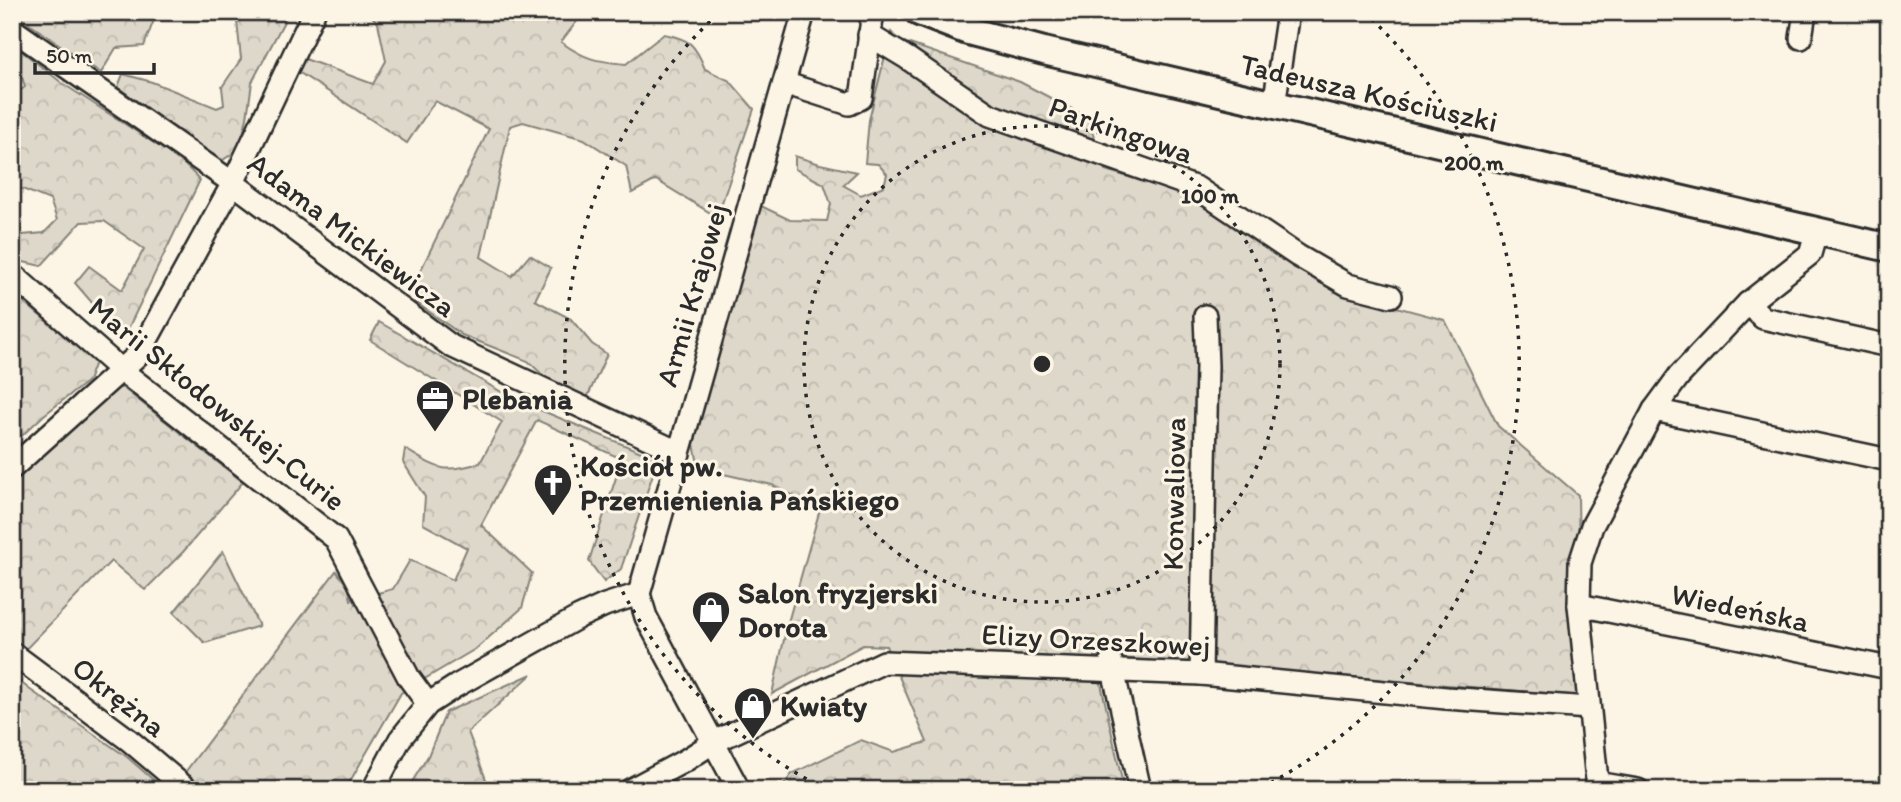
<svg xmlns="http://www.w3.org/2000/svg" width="1901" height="802" font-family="Itim,sans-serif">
  <defs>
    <pattern id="forest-crowns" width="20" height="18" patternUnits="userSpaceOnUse" patternTransform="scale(1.75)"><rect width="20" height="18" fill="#ded8ca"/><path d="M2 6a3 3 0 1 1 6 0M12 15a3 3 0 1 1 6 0" fill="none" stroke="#bfbaae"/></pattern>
  </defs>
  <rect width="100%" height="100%" fill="#fcf5e5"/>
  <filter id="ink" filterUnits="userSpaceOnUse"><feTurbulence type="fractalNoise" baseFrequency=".0143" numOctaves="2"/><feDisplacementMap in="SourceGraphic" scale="14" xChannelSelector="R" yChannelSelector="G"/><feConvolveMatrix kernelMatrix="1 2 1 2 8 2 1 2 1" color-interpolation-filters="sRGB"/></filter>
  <g filter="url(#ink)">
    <g fill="url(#forest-crowns)" stroke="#84827a" stroke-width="2">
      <path d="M12 12H157L144 46 116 48 101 73Z"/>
      <path d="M236 12H289L252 82 247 118 239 149 223 160 189 141 118 87 123 74 152 82 217 108 224 105 222 87 241 59Z"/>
      <path d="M368 12H584L561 42C586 60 596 61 626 64L664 34C690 39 695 44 705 69L730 81 754 109 717 217 656 180 632 193 626 166 584 139 523 122 510 126 481 257 512 276 530 255 551 268 535 300 571 319 592 344 607 354 586 400 547 379 528 361 462 335 415 302V282L489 129 435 101 407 143 294 69 305 59 373 84 386 61 378 23Z"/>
      <path d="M891 32 898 40 1020 82 1087 117 1105 170 1224 206 1348 294 1445 320 1498 426 1578 495 1581 696 1095 656 1124 790H780L792 774 861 740 894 752 927 742 886 646 863 645 772 694 787 626 820 509 772 485 715 472 698 464 694 444 757 204 790 220 827 221 831 204 824 184 795 169V156L820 164 857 172 843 185 861 195 884 186 887 174 878 164 865 163 869 120Z"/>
      <path d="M14 45 62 83 180 160 200 180 126 333 112 326 75 283 89 266 122 290 144 249 104 221 81 222 41 266 19 261 12 254V236L44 233 57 220 50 200 15 186 12 187V97L25 87 22 77 12 71V46Z"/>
      <path d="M12 292 95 362 88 381 44 415 12 445Z"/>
      <path d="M379 322 514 399 658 459 621 569 604 582 589 561 622 459 537 420 481 525 532 573 522 608 477 648 401 693 345 790H202L183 775 336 571 348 586 351 600 393 589 410 560 453 580 467 548 423 524 425 497 403 462 405 449C439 469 441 474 480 463L502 422 370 340Z"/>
      <path d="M114 388H123L243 482 183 552 145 590 111 561 22 653 12 645V479L26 469Z"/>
      <path d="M223 551 259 626 205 643 174 612Z"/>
      <path d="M532 674 468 732 490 790H407L428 756 446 712Z"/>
      <path d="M12 675 29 689 127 757 165 790H12Z"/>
    </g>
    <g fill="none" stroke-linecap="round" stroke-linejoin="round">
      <g stroke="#2b2b2b" stroke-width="26">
        <g id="minor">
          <path d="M12 29 233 183 451 346 678 452"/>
          <path d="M869 35 907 58 990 115 1197 188 1298 256 1348 285 1391 296"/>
          <path d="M1801 38 1805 12"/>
          <path d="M784 83 849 104 861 98 873 12"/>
          <path d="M1274 105 1288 12"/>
          <path d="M12 274 121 370 336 539 409 678 428 704"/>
          <path d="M1748 303 1763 318 1889 346"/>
          <path d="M1654 410 1889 460"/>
          <path d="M12 468 139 354 233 183 314 12"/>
          <path d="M639 594 804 12"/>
          <path d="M639 594 646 617 739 790"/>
          <path d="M1579 605 1889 668"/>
          <path d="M12 653 129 740 188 790"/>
          <path d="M1111 661 1140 790"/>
          <path d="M1201 674 1207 366 1205 316"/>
          <path d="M1597 783 1638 790"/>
          <path d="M373 790 400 739 428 704 456 686 579 617 605 605 639 594"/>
          <path d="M630 790 686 760 714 742 884 662 1201 674 1446 698 1589 708"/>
          <path d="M1598 790 1579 605 1580 563 1592 526 1654 410 1679 376 1748 303 1810 254 1816 233"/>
        </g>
      </g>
      <g stroke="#2b2b2b" stroke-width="32">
        <path id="major" d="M919 12 968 31 1044 51 1889 248"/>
      </g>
      <use href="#minor" stroke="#fcf5e5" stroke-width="21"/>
      <use href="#major" stroke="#fcf5e5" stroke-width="26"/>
    </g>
  </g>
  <g fill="none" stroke="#2b2b2b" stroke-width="3.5" stroke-dasharray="3.5 7">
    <circle cx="1042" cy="364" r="238"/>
    <path d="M825 789A477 477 0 0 1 720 12M1364 12A477 477 0 0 1 1259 789"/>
  </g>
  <defs>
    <g id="office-pin" transform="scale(2.0125)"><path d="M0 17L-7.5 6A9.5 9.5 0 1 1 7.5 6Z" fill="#2b2b2b" stroke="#fcf5e5"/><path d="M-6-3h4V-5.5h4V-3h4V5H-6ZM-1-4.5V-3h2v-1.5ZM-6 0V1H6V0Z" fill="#fff"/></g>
    <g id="church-pin" transform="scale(2.0125)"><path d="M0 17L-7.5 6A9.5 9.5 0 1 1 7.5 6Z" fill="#2b2b2b" stroke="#fcf5e5"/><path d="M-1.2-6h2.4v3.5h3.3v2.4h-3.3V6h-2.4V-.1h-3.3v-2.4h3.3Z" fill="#fff"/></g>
    <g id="shop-pin" transform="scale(2.0125)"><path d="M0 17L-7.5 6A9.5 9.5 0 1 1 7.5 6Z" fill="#2b2b2b" stroke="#fcf5e5"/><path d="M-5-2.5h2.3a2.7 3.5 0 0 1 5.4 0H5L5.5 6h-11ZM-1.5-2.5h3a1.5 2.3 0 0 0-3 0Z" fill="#fff"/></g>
  </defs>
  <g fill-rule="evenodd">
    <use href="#office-pin" x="435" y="399"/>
    <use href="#church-pin" x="553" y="483"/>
    <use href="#shop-pin" x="711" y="610"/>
    <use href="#shop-pin" x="753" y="706"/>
  </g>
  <g text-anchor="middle" stroke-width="6" stroke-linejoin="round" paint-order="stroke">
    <g font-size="30" fill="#2b2b2b" stroke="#fcf5e5">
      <text transform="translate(1369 93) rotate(13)" y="10">Tadeusza Kościuszki</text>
      <text transform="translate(1121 130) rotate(19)" y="10">Parkingowa</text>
      <text transform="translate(352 235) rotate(37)" y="10">Adama Mickiewicza</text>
      <text transform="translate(692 295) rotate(-74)" y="10">Armii Krajowej</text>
      <text transform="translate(217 404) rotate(39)" y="10">Marii Skłodowskiej-Curie</text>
      <text transform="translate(1174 494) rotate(-89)" y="10">Konwaliowa</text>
      <text transform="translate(1740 608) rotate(12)" y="10">Wiedeńska</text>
      <text transform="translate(1096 640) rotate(3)" y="10">Elizy Orzeszkowej</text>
      <text transform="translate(119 697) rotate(38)" y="10">Okrężna</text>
    </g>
    <g font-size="30" font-weight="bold" fill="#2b2b2b" stroke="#fcf5e5" text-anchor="start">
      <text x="462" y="409">Plebania</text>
      <text x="580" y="476">Kościół pw.<tspan x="580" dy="34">Przemienienia Pańskiego</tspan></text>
      <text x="738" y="603">Salon fryzjerski<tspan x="738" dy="34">Dorota</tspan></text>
      <text x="780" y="716">Kwiaty</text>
    </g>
  </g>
  <circle cx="1042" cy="364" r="10" fill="#2b2b2b" stroke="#fcf5e5" stroke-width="3.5"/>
  <g font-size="21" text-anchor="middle" font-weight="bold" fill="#2b2b2b" stroke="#fcf5e5" stroke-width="6" stroke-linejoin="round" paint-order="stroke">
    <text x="1474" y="170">200 m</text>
    <text x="1210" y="203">100 m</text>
  </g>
  <rect width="1901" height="802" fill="none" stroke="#fcf5e5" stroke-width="42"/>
  <rect x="21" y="21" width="1859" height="760" fill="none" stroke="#2b2b2b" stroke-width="2.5" filter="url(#ink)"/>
  <path d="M35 63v10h119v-10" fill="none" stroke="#2b2b2b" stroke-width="3.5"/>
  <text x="46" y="63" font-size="21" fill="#2b2b2b" stroke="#fcf5e5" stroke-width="5" paint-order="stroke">50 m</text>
</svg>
